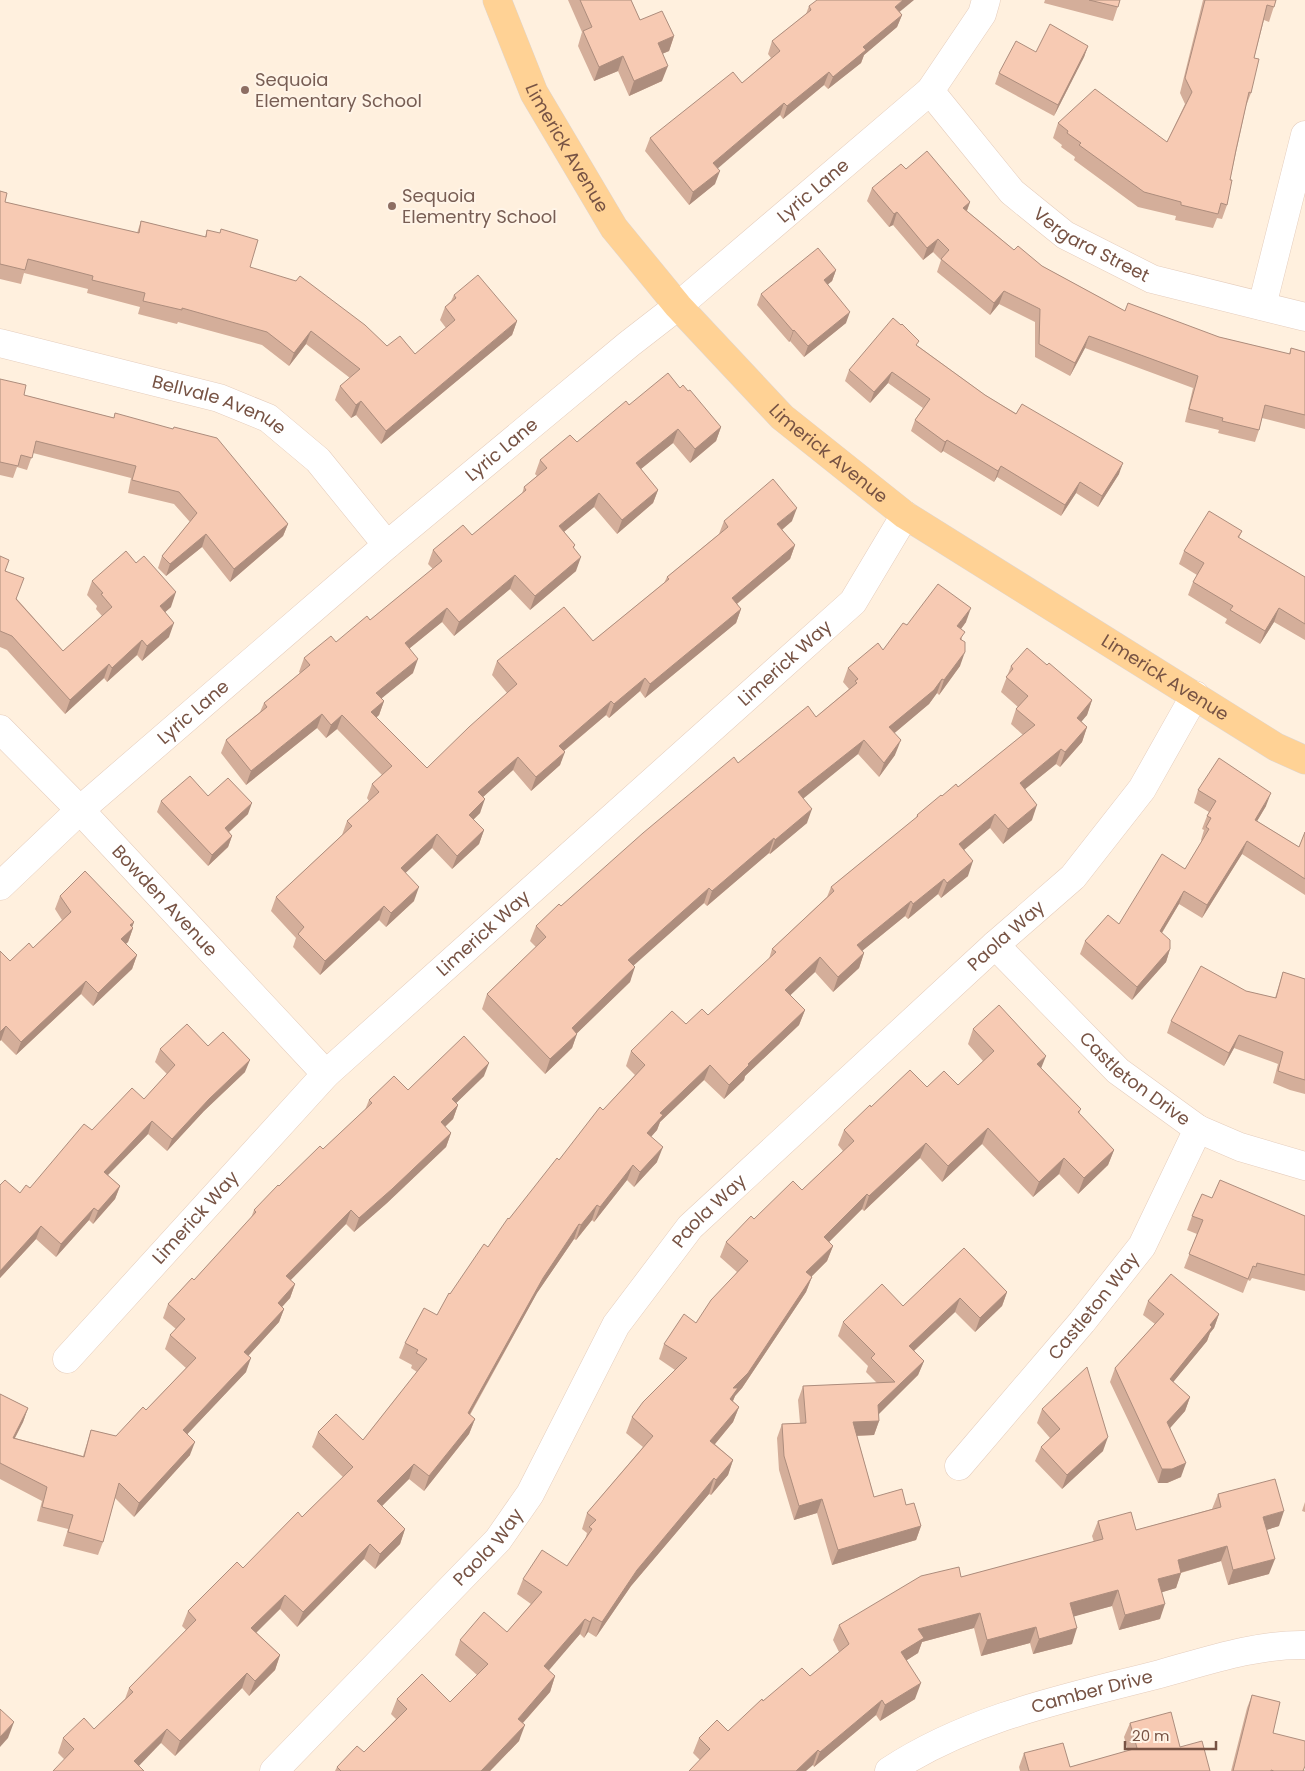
<svg xmlns="http://www.w3.org/2000/svg" width="1305" height="1771" font-family="Poppins,sans-serif">
  <rect width="100%" height="100%" fill="#fff0de"/>
  <g fill="none" stroke-linecap="round" stroke-linejoin="round">
    <g stroke="#e5cdbd" stroke-width="29">
      <g id="minor">
        <path id="s1" d="M930 91 1012 192 1065 235 1152 279 1305 317"/>
        <path d="M1262 306 1305 135"/>
        <path id="s2" d="M0 343 219 398 268 418 318 460 387 545"/>
        <path id="s3" d="M0 729 80 810 326 1074"/>
        <path id="s4" d="M0 886 80 810 387 545 629 344 678 306 930 91 982 14 986 0"/>
        <path id="s5" d="M995 945 1118 1071 1198 1129 1240 1147 1305 1166"/>
        <path id="s6" d="M67 1359 326 1074 853 602 905 515"/>
        <path id="s7" d="M959 1466 1082 1322 1142 1246 1198 1129"/>
        <path id="s8" d="M274 1771 498 1540 530 1494 616 1325 690 1227 995 945 1073 877 1142 789 1195 695"/>
        <path id="s9" d="M889 1771C971 1717 1067 1698 1160 1674 1207 1661 1256 1644 1305 1645"/>
      </g>
    </g>
    <g stroke="#ded6d2" stroke-width="29">
      <g id="major">
        <path id="s10" d="M497 0 534 93 614 228 678 306 782 417 905 515 1276 747 1305 760"/>
      </g>
    </g>
    <use href="#minor" stroke="#fff" stroke-width="28"/>
    <use href="#major" stroke="#ffd295" stroke-width="28"/>
  </g>
  <g fill="#d4ae9a">
    <path d="M568 0H631L640 20 674 36 669 51 662 54V81L629 96 618 71 594 81 578 46 582 32Z"/>
    <path d="M1045 0H1120L1113 21 1044 3Z"/>
    <path d="M1203 0H1276L1269 22 1264 20 1254 58 1251 93 1246 106 1230 180 1227 205 1222 219 1217 218 1213 228 1175 220 1176 216 1138 207 1074 160 1075 157 1061 147 1062 145 1053 138 1058 123 1167 142 1185 104 1180 93Z"/>
    <path d="M809 6 900 12 902 15 897 27 864 55 861 63 828 89 824 85 783 119 780 115 717 168 715 184 689 205 645 151 650 138 742 83 771 58 768 54 772 41 806 14Z"/>
    <path d="M1088 46 1084 57 1054 116 995 84 999 73 1036 52Z"/>
    <path d="M906 169 970 202 967 211 1014 250 1042 266 1125 311 1219 337 1289 354 1291 348 1305 352V429L1262 418 1259 430 1255 442 1218 433 1219 430 1185 422 1193 388 1085 348 1070 376 1035 357V322L999 304 990 315 937 272 941 260 933 252 923 260 893 225 889 227 867 201 872 188Z"/>
    <path d="M0 191 5 202 137 233 141 221 205 237 207 230 250 267 387 346 415 354 446 328 440 320 445 307 451 301 454 295 517 321 512 335 381 444 356 415 351 418 335 400 340 386 350 378 306 344 289 366 262 345 178 322 177 324 138 314 140 307 87 293 88 289 24 273 21 284 0 279Z"/>
    <path d="M836 270 832 281 828 284 846 323 804 357 790 341 789 342 757 305 761 294Z"/>
    <path d="M918 346 985 395 1119 474 1098 507 1076 493 1061 516 997 477 994 482 943 451 941 453 911 431 915 420 923 408 888 383 870 403 845 381 849 370Z"/>
    <path d="M0 379 24 395 114 418 115 413 288 524 283 536 230 582 202 547 166 576 158 568 162 556 190 522 174 504 128 493 131 478 33 453 27 470 17 467 13 478 0 475Z"/>
    <path d="M680 388 721 427 716 441 690 463 673 443 641 469 658 490 653 503 617 534 594 507 564 532 575 545 574 548 576 571 530 610 510 589 454 636 442 622 410 648 413 673 381 698 384 701 379 715 376 718 427 768 507 693 492 675 497 661 593 641 664 583 667 577 719 534 724 521H792L782 530 795 545 790 559 737 604 741 609 736 623 645 698 640 691 609 718 606 715 564 751 560 765 531 791 513 770 483 797 480 813 473 820 484 830 479 844 452 869 432 848 405 873 414 901 386 927 379 920 320 975 293 947 296 938 271 911 276 897 342 835 347 821 369 801 367 798 372 784 382 775 337 729 326 738 317 728 246 785 221 753 226 740 260 712 264 703 300 673 299 672 304 658 336 642 370 620 433 569 428 564 433 550 472 535 522 494 524 487 537 476 535 474 540 460 577 442 629 405Z"/>
    <path d="M1242 531 1239 538 1305 577V640L1274 622 1260 644 1225 623 1227 619 1188 595 1193 582 1197 575 1179 564 1184 551Z"/>
    <path d="M0 556 17 599 63 651 102 616 96 609 97 606 87 595 92 581 171 607 165 612 169 637 142 661 137 655 107 682 104 678 65 714 7 650 0 647Z"/>
    <path d="M966 622 961 629 962 640 960 666 939 695 937 693 929 704 894 733 895 755 879 777 858 754 803 798 807 823 770 854 769 853 707 906 704 903 633 965 630 982 577 1033 572 1048 545 1074 482 1009 487 994 536 947 530 941 536 926 738 763 816 717 849 689 843 682 848 668 883 650 907 625Z"/>
    <path d="M1047 665 1092 700 1087 715 1081 721 1087 727 1082 742 1060 767 1056 764 1025 789 1032 820 1003 844 990 828 964 850 968 876 941 898 938 894 908 919 905 916 862 951 864 953 859 968 833 992 815 972 790 995 805 1010 799 1025 745 1076 744 1080 724 1099 704 1080 660 1122 657 1130 651 1137 657 1162 634 1187 627 1180 594 1222 592 1220 576 1240 574 1239 537 1293 470 1415 475 1419 469 1434 424 1491 409 1479 382 1506 405 1529 400 1544 375 1569 364 1559 297 1627 280 1609 256 1632 280 1655 275 1670 249 1696 242 1688 175 1756 161 1743 64 1759 58 1753 63 1738 94 1729 125 1699 129 1688 186 1630 182 1626 188 1611 243 1568 302 1517 343 1477 312 1447 318 1432 363 1440 417 1372 411 1368 412 1365 399 1358 405 1343 437 1315 450 1294 488 1247 509 1219 559 1160 603 1110 635 1075 626 1066 631 1051 686 1024 708 1015 769 959 772 949 827 897 831 887 916 818 917 815 942 796 958 787 1023 735 1011 724 1016 709 1018 707 1001 692 1011 666Z"/>
    <path d="M1198 790 1266 806 1257 821 1299 847 1305 832V895L1242 854 1202 918 1179 904 1162 933 1170 949 1166 962 1132 1000 1080 954 1085 941 1119 924 1185 869 1202 841 1201 840 1204 830 1202 829 1207 816 1209 812 1194 803Z"/>
    <path d="M208 796 248 814 229 832 232 836 228 847 208 866 157 812 161 801Z"/>
    <path d="M60 896 134 922 132 927 133 928 128 942 126 944 137 955 132 969 93 1006 81 994 16 1055 1 1040 0 1041V951L10 961 33 948 62 920 55 909Z"/>
    <path d="M1283 972 1305 979V1094L1290 1090 1273 1083 1278 1064 1234 1048 1224 1066 1167 1033 1171 1021 1246 991 1275 998Z"/>
    <path d="M973 1029 1041 1068 1081 1109 1079 1114 1114 1150 1108 1165 1078 1194 1059 1174 1033 1197 982 1144 942 1182 920 1158 864 1211 862 1209 829 1242 833 1246 827 1261 812 1276 806 1292 742 1388 735 1396 733 1401 739 1407 733 1422 715 1444 733 1460 728 1475 711 1495 709 1494 631 1586 596 1637 588 1632 584 1638 580 1634 548 1670 555 1676 550 1692 523 1723 519 1741 490 1771H335L337 1767 364 1752 396 1719 391 1714 397 1699 450 1702 477 1675 455 1655 460 1640 507 1632 531 1604 517 1594 523 1579 567 1566 585 1540 587 1533 582 1529 587 1513 643 1447 626 1433 632 1417 675 1370 659 1359 664 1344 696 1323 737 1272 720 1257 726 1242 754 1219 802 1190 843 1151 838 1145 844 1130 871 1107 927 1087 958 1085 983 1061 968 1044Z"/>
    <path d="M208 1046 245 1072 204 1111 167 1151 148 1134 108 1175 120 1186 115 1199 93 1224 89 1220 56 1257 36 1239 0 1278V1185L20 1193 30 1188 92 1130 144 1099 167 1074 155 1062 160 1049Z"/>
    <path d="M484 1076 456 1103 458 1105 453 1119 445 1127 451 1133 446 1147 387 1203 354 1232 346 1224 290 1280 295 1284 290 1298 282 1307 284 1309 279 1322 248 1356 246 1372 187 1434 190 1455 134 1517 115 1498 103 1542 98 1555 63 1546 68 1529 37 1521 42 1501 0 1479V1394L28 1408 23 1422 15 1438 83 1456 91 1430 116 1436 146 1410 186 1368 165 1349 170 1335 176 1329 163 1318 168 1304 194 1280 251 1218 254 1210 279 1186 323 1149 365 1110 369 1100 408 1090Z"/>
    <path d="M1212 1198 1305 1216V1291L1252 1278 1250 1281 1248 1280 1243 1293 1184 1268 1197 1234 1187 1230 1192 1216Z"/>
    <path d="M964 1248 1007 1292 1002 1306 975 1332 955 1312 914 1351 924 1361 918 1375 878 1414 879 1421 874 1435 857 1436 874 1497 906 1505 921 1526 916 1540 832 1565 817 1513 794 1520 779 1470 777 1438 782 1424 800 1423 798 1400 803 1386 877 1383 866 1372 868 1366 838 1336 843 1322 903 1306Z"/>
    <path d="M1148 1301 1219 1314 1214 1328 1210 1333 1207 1341 1173 1382 1190 1397 1185 1411 1170 1428 1181 1477 1167 1483H1158L1110 1382 1115 1368 1155 1324 1143 1315Z"/>
    <path d="M1042 1409 1103 1451 1062 1489 1035 1461 1041 1447 1050 1438 1037 1423Z"/>
    <path d="M1218 1494 1279 1526 1266 1530 1269 1574 1228 1585 1221 1561 1181 1573 1176 1588 1162 1592 1160 1619 1119 1630 1112 1606 1074 1616 1072 1644 1033 1654 1030 1643 981 1656 974 1628 922 1642 918 1653 907 1660 915 1699 880 1721 876 1715 814 1767 813 1765 700 1760 693 1753 699 1738 728 1731 763 1701 810 1676 839 1652 833 1640 839 1625 961 1577 1094 1542 1092 1536 1098 1521 1136 1530 1212 1509Z"/>
    <path d="M1305 1502V1512L1302 1511Z"/>
    <path d="M1252 1695 1273 1733 1305 1771H1231L1247 1708Z"/>
    <path d="M1130 1723 1180 1747 1210 1771H1020L1019 1767 1024 1753 1070 1767 1128 1751 1124 1737Z"/>
  </g>
  <g fill="#ad8d7d">
    <path d="M903 0H914L891 19 895 7Z"/>
    <path d="M902 15 897 27 864 55 861 63 828 89 833 77 863 47Z"/>
    <path d="M674 36 669 51 652 58 658 43Z"/>
    <path d="M1088 46 1084 57 1054 116 1058 105Z"/>
    <path d="M623 56 618 71 594 81 599 67Z"/>
    <path d="M668 66 662 81 629 96 634 81Z"/>
    <path d="M829 72 824 85 783 119 787 106Z"/>
    <path d="M784 103 780 115 709 176 713 163Z"/>
    <path d="M720 171 715 184 689 205 693 192Z"/>
    <path d="M970 202 965 215 963 208Z"/>
    <path d="M897 212 893 225 889 227 894 214Z"/>
    <path d="M938 239 933 252 923 260 927 248Z"/>
    <path d="M836 270 832 281 820 291 824 280Z"/>
    <path d="M1004 291 999 304 990 315 994 303Z"/>
    <path d="M850 312 846 323 804 357 808 346Z"/>
    <path d="M517 321 512 335 381 444 386 431Z"/>
    <path d="M794 330 790 341 789 342 793 331Z"/>
    <path d="M311 331 306 344 289 366 294 353Z"/>
    <path d="M1089 336 1085 348 1070 376 1075 363Z"/>
    <path d="M892 372 888 383 870 403 874 392Z"/>
    <path d="M361 401 356 415 351 418 356 405Z"/>
    <path d="M721 427 716 441 690 463 695 449Z"/>
    <path d="M678 429 673 443 631 477 636 463Z"/>
    <path d="M947 440 943 451 941 453 945 442Z"/>
    <path d="M1123 463 1119 474 1098 507 1102 496Z"/>
    <path d="M1001 466 997 477 994 482 998 471Z"/>
    <path d="M1080 482 1076 493 1061 516 1065 505Z"/>
    <path d="M658 490 653 503 617 534 622 520Z"/>
    <path d="M599 493 594 507 554 540 559 526Z"/>
    <path d="M797 508 792 521 772 538 777 524Z"/>
    <path d="M288 524 283 536 230 582 234 569Z"/>
    <path d="M206 534 202 547 166 576 170 564Z"/>
    <path d="M795 545 790 559 727 612 732 598Z"/>
    <path d="M581 557 576 571 530 610 535 596Z"/>
    <path d="M515 575 510 589 454 636 459 622Z"/>
    <path d="M176 592 171 607 155 621 160 606Z"/>
    <path d="M447 608 442 622 400 656 405 643Z"/>
    <path d="M971 608 966 622 952 641 957 626Z"/>
    <path d="M1279 608 1274 622 1260 644 1265 631Z"/>
    <path d="M741 609 736 623 645 698 650 684Z"/>
    <path d="M174 623 169 637 142 661 147 646Z"/>
    <path d="M142 640 137 655 107 682 112 668Z"/>
    <path d="M965 652 960 666 939 695 944 680Z"/>
    <path d="M418 659 413 673 371 707 376 693Z"/>
    <path d="M109 664 104 678 65 714 70 700Z"/>
    <path d="M645 678 640 691 609 718 614 704Z"/>
    <path d="M942 679 937 693 929 704 884 742 889 727Z"/>
    <path d="M1092 700 1087 715 1072 733 1077 718Z"/>
    <path d="M384 701 379 715 366 726 371 712Z"/>
    <path d="M611 701 606 715 554 759 559 746Z"/>
    <path d="M322 714 317 728 246 785 251 771Z"/>
    <path d="M342 715 337 729 326 738 331 725Z"/>
    <path d="M1087 727 1082 742 1060 767 1065 752Z"/>
    <path d="M864 740 858 754 793 807 798 792Z"/>
    <path d="M901 740 895 755 879 777 884 763Z"/>
    <path d="M1061 749 1056 764 1014 798 1020 783Z"/>
    <path d="M565 752 560 765 531 791 536 777Z"/>
    <path d="M518 757 513 770 473 806 478 792Z"/>
    <path d="M1271 793 1266 806 1250 833 1255 820Z"/>
    <path d="M485 799 480 813 464 829 469 815Z"/>
    <path d="M252 803 248 814 221 839 225 828Z"/>
    <path d="M1037 805 1032 820 1003 844 1008 829Z"/>
    <path d="M812 809 807 823 770 854 775 840Z"/>
    <path d="M995 814 990 828 953 859 959 844Z"/>
    <path d="M484 830 479 844 452 869 457 856Z"/>
    <path d="M437 834 432 848 396 882 401 868Z"/>
    <path d="M232 836 228 847 208 866 212 855Z"/>
    <path d="M774 838 769 853 707 906 712 891Z"/>
    <path d="M1247 841 1242 854 1202 918 1207 905Z"/>
    <path d="M973 861 968 876 941 898 947 883Z"/>
    <path d="M944 879 938 894 908 919 913 904Z"/>
    <path d="M419 887 414 901 386 927 391 913Z"/>
    <path d="M709 888 704 903 623 975 628 960Z"/>
    <path d="M1184 891 1179 904 1155 944 1160 931Z"/>
    <path d="M911 901 905 916 851 960 857 945Z"/>
    <path d="M384 906 379 920 320 975 325 961Z"/>
    <path d="M134 922 131 930 133 928 128 942 116 952 121 939 130 925Z"/>
    <path d="M1170 949 1166 962 1132 1000 1137 987Z"/>
    <path d="M864 953 859 968 833 992 838 977Z"/>
    <path d="M137 955 132 969 93 1006 98 993Z"/>
    <path d="M820 957 815 972 780 1005 785 990Z"/>
    <path d="M635 967 630 982 567 1043 572 1028Z"/>
    <path d="M86 981 81 994 16 1055 21 1042Z"/>
    <path d="M805 1010 799 1025 745 1076 744 1080 724 1099 729 1085 748 1064Z"/>
    <path d="M6 1026 1 1040 0 1041V1032Z"/>
    <path d="M577 1034 572 1048 545 1074 550 1059Z"/>
    <path d="M1239 1035 1234 1048 1224 1066 1229 1053Z"/>
    <path d="M1046 1056 1040 1071 1037 1064Z"/>
    <path d="M250 1060 245 1072 204 1111 167 1151 172 1139 209 1099Z"/>
    <path d="M489 1063 484 1076 447 1112 452 1099Z"/>
    <path d="M710 1065 704 1080 660 1122 657 1130 641 1148 647 1133 660 1113Z"/>
    <path d="M458 1105 453 1119 436 1135 441 1122Z"/>
    <path d="M152 1121 148 1134 99 1184 104 1172Z"/>
    <path d="M988 1128 982 1144 942 1182 948 1166Z"/>
    <path d="M451 1133 446 1147 387 1203 354 1232 359 1218Z"/>
    <path d="M926 1143 920 1158 864 1211 869 1196Z"/>
    <path d="M663 1147 657 1162 634 1187 640 1172Z"/>
    <path d="M1114 1150 1108 1165 1078 1194 1084 1178Z"/>
    <path d="M1064 1158 1059 1174 1033 1197 1039 1182Z"/>
    <path d="M633 1165 627 1180 594 1222 600 1207Z"/>
    <path d="M120 1186 115 1199 93 1224 98 1211Z"/>
    <path d="M867 1194 862 1209 818 1253 824 1237Z"/>
    <path d="M597 1205 592 1220 576 1240 581 1225Z"/>
    <path d="M94 1208 89 1220 56 1257 61 1244Z"/>
    <path d="M351 1210 346 1224 281 1290 286 1276Z"/>
    <path d="M579 1224 574 1239 537 1293 462 1428 468 1413 543 1278Z"/>
    <path d="M41 1226 36 1239 0 1278V1271Z"/>
    <path d="M833 1246 827 1261 801 1287 806 1272Z"/>
    <path d="M812 1277 806 1292 742 1388 735 1396 732 1403 725 1414 733 1388Z"/>
    <path d="M295 1284 290 1298 273 1317 278 1303Z"/>
    <path d="M1007 1292 1002 1306 975 1332 980 1318Z"/>
    <path d="M960 1298 955 1312 904 1360 909 1346Z"/>
    <path d="M284 1309 279 1322 239 1366 244 1352Z"/>
    <path d="M1219 1314 1214 1328 1210 1333 1207 1341 1165 1392 1170 1379 1210 1325Z"/>
    <path d="M251 1358 246 1372 178 1444 183 1430Z"/>
    <path d="M924 1361 918 1375 873 1420 878 1405Z"/>
    <path d="M1190 1397 1185 1411 1163 1436 1167 1422Z"/>
    <path d="M739 1407 733 1422 705 1456 710 1441Z"/>
    <path d="M28 1408 23 1422 8 1451 13 1438Z"/>
    <path d="M475 1419 469 1434 424 1491 429 1476Z"/>
    <path d="M879 1421 874 1435 848 1436 853 1422Z"/>
    <path d="M1108 1437 1103 1451 1062 1489 1067 1475Z"/>
    <path d="M195 1442 190 1455 134 1517 139 1503Z"/>
    <path d="M733 1460 728 1475 711 1495 716 1480Z"/>
    <path d="M1186 1463 1181 1477 1167 1483H1158L1162 1469Z"/>
    <path d="M414 1464 409 1479 372 1516 377 1501Z"/>
    <path d="M714 1478 709 1494 631 1586 596 1637 602 1622 637 1570Z"/>
    <path d="M822 1499 817 1513 794 1520 799 1506Z"/>
    <path d="M1284 1511 1279 1526 1257 1533 1263 1517Z"/>
    <path d="M921 1526 916 1540 832 1565 838 1550Z"/>
    <path d="M405 1529 400 1544 375 1569 380 1554Z"/>
    <path d="M370 1544 364 1559 297 1627 303 1612Z"/>
    <path d="M1227 1546 1221 1561 1172 1575 1178 1560Z"/>
    <path d="M1275 1559 1269 1574 1228 1585 1233 1570Z"/>
    <path d="M1181 1573 1176 1588 1153 1595 1158 1579Z"/>
    <path d="M1118 1590 1112 1606 1065 1619 1070 1603Z"/>
    <path d="M285 1595 280 1609 246 1643 251 1628Z"/>
    <path d="M1165 1604 1160 1619 1119 1630 1125 1615Z"/>
    <path d="M980 1613 974 1628 922 1642 918 1653 896 1667 901 1652 918 1629Z"/>
    <path d="M593 1617 588 1632 584 1638 590 1622Z"/>
    <path d="M585 1619 580 1634 539 1682 544 1666Z"/>
    <path d="M1036 1627 1030 1643 981 1656 987 1640Z"/>
    <path d="M1077 1628 1072 1644 1033 1654 1039 1639Z"/>
    <path d="M280 1655 275 1670 249 1696 255 1681Z"/>
    <path d="M247 1673 242 1688 175 1756 180 1741Z"/>
    <path d="M555 1676 550 1692 513 1734 518 1719Z"/>
    <path d="M921 1683 915 1699 880 1721 885 1705Z"/>
    <path d="M882 1700 876 1715 814 1767 820 1752Z"/>
    <path d="M14 1722 8 1738 0 1747V1737Z"/>
    <path d="M525 1725 519 1741 490 1771H481Z"/>
    <path d="M167 1729 161 1743 134 1771V1761Z"/>
    <path d="M818 1750 813 1765 806 1771H796Z"/>
  </g>
  <g fill="#f7cab3" stroke="#ad8d7d">
    <path d="M580 0H631L640 20 662 11 674 36 658 43 668 66 634 81 623 56 599 67 583 31 592 27Z"/>
    <path d="M817 0H903L895 7 902 15 863 47 866 50 833 77 829 72 787 106 784 103 713 163 720 171 693 192 650 138 733 72 742 83 780 51 772 41 811 10 809 6Z"/>
    <path d="M1089 0H1120L1118 7Z"/>
    <path d="M1205 0H1276L1274 7 1267 5 1254 58 1259 59 1251 93 1249 92 1236 150 1230 180H1232L1227 205 1221 203 1218 214 1181 205V202L1144 192 1079 145 1081 143 1067 133 1068 131 1058 123 1095 89 1167 142 1192 92 1185 78Z"/>
    <path d="M1050 24 1088 46 1058 105 999 73 1016 41 1036 52Z"/>
    <path d="M927 151 970 202 963 208 1014 250 1018 246 1042 266 1125 311 1128 303 1219 337 1290 354 1291 348 1305 352V415L1265 405 1259 430 1222 421 1223 418 1189 409 1198 376 1089 336 1075 363 1039 344 1040 309 1004 291 994 303 941 259 949 250 938 239 927 248 897 212 894 214 872 188 901 164 906 169Z"/>
    <path d="M0 191 7 193 5 202 139 233 141 221 206 237 207 230 220 233 221 229 258 240 250 267 296 281 300 276 365 325 387 346 400 336 415 354 455 320 445 307 456 298 454 295 478 275 517 321 386 431 361 401 356 405 340 386 360 369 311 331 294 353 267 332 182 308V310L143 301 145 293 92 280 93 276 28 259 25 270 0 264Z"/>
    <path d="M818 248 836 270 824 280 850 312 808 346 794 330 793 331 761 294Z"/>
    <path d="M893 318 901 325 902 324 919 341 916 345 985 395 1016 414 1022 404 1123 463 1102 496 1080 482 1065 505 1001 466 998 471 947 440 945 442 915 420 930 399 892 372 874 392 849 370Z"/>
    <path d="M668 373 680 388 683 385 688 391 690 390 721 427 695 449 678 429 636 463 658 490 622 520 599 493 559 526 575 545 573 547 581 557 535 596 515 575 459 622 447 608 405 643 418 659 376 693 384 701 371 712 427 768 469 727 517 684 497 661 564 607 593 641 669 579 667 577 728 527 724 521 773 479 797 508 777 524 795 545 732 598 741 609 650 684 645 678 614 704 611 701 559 746 565 752 536 777 518 757 478 792 485 799 469 815 484 830 457 856 437 834 401 868 419 887 391 913 384 906 325 961 298 934 304 927 276 897 352 826 347 821 379 792 372 784 392 766 342 715 331 725 322 714 251 771 226 740 267 707 264 703 310 665 304 658 331 636 336 642 367 616 370 620 442 561 433 550 463 525 472 535 526 490 524 487 547 468 540 460 570 435 577 442 626 401 629 405Z"/>
    <path d="M0 379 26 385 24 395 114 418 115 413 173 429 174 427 217 438 288 524 234 569 206 534 170 564 162 556 197 513 179 492 132 480 136 466 36 441 32 458 21 455 18 466 0 462Z"/>
    <path d="M1209 511 1242 531 1238 537 1305 577V624L1279 608 1265 631 1230 610 1233 606 1193 582 1204 563 1184 551Z"/>
    <path d="M126 551 136 563 144 556 176 592 160 606 174 623 147 646 142 640 112 668 109 664 70 700 12 636 0 631V556L9 560 5 571 24 578 16 599 63 651 112 607 101 594 103 593 92 581Z"/>
    <path d="M938 584 971 608 957 626 965 632 960 639 965 642V652L944 680 942 679 934 690 889 727 901 740 884 763 864 740 798 792 812 809 775 840 774 838 712 891 709 888 628 960 635 967 572 1028 577 1034 550 1059 487 994 546 937 536 926 559 904 561 906 643 833 734 757 738 763 808 706 816 717 857 683 855 681 858 679 848 668 878 643 883 650 903 623 907 625Z"/>
    <path d="M1027 648 1047 665 1049 663 1092 700 1077 718 1087 727 1065 752 1061 749 1020 783 1037 805 1008 829 995 814 959 844 973 861 947 883 944 879 913 904 911 901 857 945 864 953 838 977 820 957 785 990 805 1010 748 1064 749 1065 729 1085 710 1065 660 1113 663 1115 647 1133 663 1147 640 1172 633 1165 600 1207 597 1205 581 1225 579 1224 543 1278 468 1413 475 1419 429 1476 414 1464 377 1501 405 1529 380 1554 370 1544 303 1612 285 1595 251 1628 280 1655 255 1681 247 1673 180 1741 167 1729 134 1761 144 1771H53L74 1749 63 1738 84 1718 94 1729 133 1692 129 1688 196 1620 188 1611 237 1562 243 1568 298 1512 302 1517 353 1467 318 1432 336 1414 363 1440 427 1359 416 1353 418 1350 405 1343 424 1308 437 1315 449 1293 450 1294 484 1244 488 1247 508 1218 509 1219 557 1158 559 1160 600 1107 603 1110 645 1065 631 1051 672 1011 686 1024 702 1009 708 1015 776 952 772 949 834 891 831 887 918 816 917 815 941 795 942 796 956 784 958 787 1035 725 1016 709 1028 696 1006 677 1013 669 1011 666Z"/>
    <path d="M1219 758 1271 793 1255 820 1299 847 1305 832V879L1247 841 1207 905 1184 891 1160 931 1170 940V949L1137 987 1085 941 1108 915 1119 924 1162 854 1185 869 1209 829 1206 827 1211 818 1207 816 1216 801 1198 790Z"/>
    <path d="M190 776 208 796 228 778 252 803 225 828 232 836 212 855 161 801Z"/>
    <path d="M85 871 134 922 130 925 133 928 121 939 137 955 98 993 86 981 21 1042 6 1026 0 1032V951L10 961 29 943 33 948 71 912 60 896Z"/>
    <path d="M1201 966 1246 991 1276 998 1283 972 1305 979V1080L1295 1077 1278 1071 1283 1052 1239 1035 1229 1053 1171 1021Z"/>
    <path d="M999 1005 1046 1056 1037 1064 1081 1109 1078 1112 1114 1150 1084 1178 1064 1158 1039 1182 988 1128 948 1166 926 1143 869 1196 867 1194 824 1237 833 1246 806 1272 812 1277 748 1373 733 1388H738L730 1399 739 1407 710 1441 733 1460 716 1480 714 1478 637 1570 602 1622 593 1617 590 1622 585 1619 544 1666 555 1676 518 1719 525 1725 481 1771H341L337 1767 357 1746 364 1752 407 1709 397 1699 422 1674 450 1702 488 1664 460 1640 484 1612 507 1632 542 1592 523 1579 542 1550 567 1566 592 1529 589 1527 596 1520 587 1513 653 1436 632 1417 643 1402 687 1358 664 1344 684 1314 696 1323 711 1300 748 1261 726 1242 751 1216 754 1219 793 1181 802 1190 854 1141 844 1130 870 1105 871 1107 910 1070 927 1087 944 1071 958 1085 994 1051 973 1029Z"/>
    <path d="M187 1024 208 1046 223 1032 250 1060 209 1099 172 1139 152 1121 104 1172 120 1186 98 1211 94 1208 61 1244 41 1226 0 1271V1185L5 1180 20 1193 26 1185 30 1188 84 1124 92 1130 132 1088 144 1099 175 1065 160 1049Z"/>
    <path d="M464 1036 489 1063 452 1099 458 1105 441 1122 451 1133 392 1189 359 1218 351 1210 286 1276 295 1284 278 1303 284 1309 244 1352 251 1358 183 1430 195 1442 139 1503 119 1483 103 1542 68 1532 73 1515 42 1507 47 1487 0 1463V1394L28 1408 13 1438 84 1457 91 1430 116 1436 143 1407 146 1410 196 1358 170 1335 185 1319 168 1304 192 1278 194 1280 256 1212 254 1210 278 1185 279 1186 320 1146 323 1149 372 1103 369 1100 394 1076 408 1090Z"/>
    <path d="M1220 1180 1305 1216V1275L1257 1263 1256 1267 1253 1266 1248 1279 1189 1254 1203 1220 1192 1216 1202 1194 1212 1198Z"/>
    <path d="M964 1248 1007 1292 980 1318 960 1298 909 1346 924 1361 878 1405 879 1421 853 1422 874 1497 902 1489 906 1505 914 1503 921 1526 838 1550 822 1499 799 1506 784 1456 782 1424 806 1423 803 1386 895 1382 871 1358 875 1354 843 1322 882 1284 903 1306Z"/>
    <path d="M1171 1274 1219 1314 1210 1325 1212 1327 1170 1379 1190 1397 1167 1422 1186 1463 1172 1469H1162L1115 1368 1164 1314 1148 1301Z"/>
    <path d="M1087 1367 1108 1437 1067 1475 1041 1447 1060 1429 1042 1409Z"/>
    <path d="M1275 1479 1284 1511 1263 1517 1275 1559 1233 1570 1227 1546 1178 1560 1181 1573 1158 1579 1165 1604 1125 1615 1118 1590 1070 1603 1077 1628 1039 1639 1036 1627 987 1640 980 1613 918 1629 924 1638 901 1652 921 1683 885 1705 882 1700 820 1752 818 1750 796 1771H689L710 1749 699 1738 717 1720 728 1731 762 1699 763 1701 802 1668 810 1676 849 1644 839 1625 921 1576 959 1567 961 1577 1103 1539 1098 1521 1131 1512 1136 1530 1188 1516 1221 1507 1218 1494Z"/>
    <path d="M1252 1695 1280 1702 1273 1733 1305 1741V1766L1303 1771H1274L1271 1770V1771H1233Z"/>
    <path d="M0 1709 14 1722 0 1737Z"/>
    <path d="M1171 1712 1180 1747 1202 1741 1210 1771H1029L1024 1753 1063 1743 1070 1767 1137 1748 1130 1723Z"/>
  </g>
  <g fill="#8d6e63" stroke="#fff4e7" stroke-width="2">
    <circle cx="245" cy="90" r="5"/>
    <circle cx="392" cy="206" r="5"/>
  </g>
  <g text-anchor="middle" stroke-width="4" stroke-linejoin="round" paint-order="stroke">
    <g font-size="18" fill="#785e54" stroke="#fff4e7" text-anchor="start">
      <text x="255" y="86">Sequoia<tspan x="255" dy="21">Elementary School</tspan></text>
      <text x="402" y="202">Sequoia<tspan x="402" dy="21">Elementry School</tspan></text>
    </g>
    <g font-size="18" fill="#775344" stroke="#fff4e7">
      <text dy="6" stroke="none"><textPath href="#s10" startOffset="164">Limerick Avenue</textPath></text>
      <text dy="6" stroke="none"><textPath href="#s4" startOffset="1070">Lyric Lane</textPath></text>
      <text dy="6" stroke="none"><textPath href="#s1" startOffset="226">Vergara Street</textPath></text>
      <text dy="6" stroke="none"><textPath href="#s2" startOffset="228">Bellvale Avenue</textPath></text>
      <text dy="6" stroke="none"><textPath href="#s4" startOffset="665">Lyric Lane</textPath></text>
      <text dy="6" stroke="none"><textPath href="#s10" startOffset="569">Limerick Avenue</textPath></text>
      <text dy="6" stroke="none"><textPath href="#s6" startOffset="1001">Limerick Way</textPath></text>
      <text dy="6" stroke="none"><textPath href="#s10" startOffset="974">Limerick Avenue</textPath></text>
      <text dy="6" stroke="none"><textPath href="#s4" startOffset="260">Lyric Lane</textPath></text>
      <text dy="6" stroke="none"><textPath href="#s3" startOffset="238">Bowden Avenue</textPath></text>
      <text dy="6" stroke="none"><textPath href="#s6" startOffset="596">Limerick Way</textPath></text>
      <text dy="6" stroke="none"><textPath href="#s8" startOffset="1120">Paola Way</textPath></text>
      <text dy="6" stroke="none"><textPath href="#s5" startOffset="194">Castleton Drive</textPath></text>
      <text dy="6" stroke="none"><textPath href="#s8" startOffset="715">Paola Way</textPath></text>
      <text dy="6" stroke="none"><textPath href="#s6" startOffset="191">Limerick Way</textPath></text>
      <text dy="6" stroke="none"><textPath href="#s7" startOffset="209">Castleton Way</textPath></text>
      <text dy="6" stroke="none"><textPath href="#s8" startOffset="310">Paola Way</textPath></text>
      <text dy="6" stroke="none"><textPath href="#s9" startOffset="219">Camber Drive</textPath></text>
    </g>
  </g>
  <path d="M1125 1741v8h91v-8" fill="none" stroke="#775344" stroke-width="2.5"/>
  <text x="1132" y="1741" font-size="15" fill="#775344" stroke="#fff4e7" stroke-width="4" paint-order="stroke">20 m</text>
</svg>
